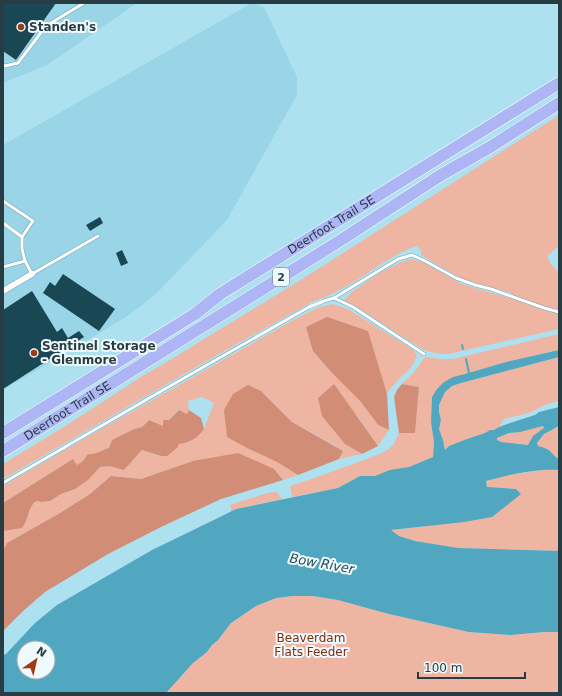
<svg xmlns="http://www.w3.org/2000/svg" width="562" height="696" font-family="'DejaVu Sans',sans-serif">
  <rect width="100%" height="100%" fill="#ade1f0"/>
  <g fill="#99d5e7">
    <path d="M3 3H137L47 65 3 83Z"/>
    <path d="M252 3 264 7 297 77V95L227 220 155 295 126 317 3 390V145Z"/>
  </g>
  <g fill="#eeb5a2">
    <path d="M559 115V246L547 256 551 264 558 272 559 273V329L448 354H440L431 352 424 350 397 333 357 307 344 300 353 291 381 272 401 262 411 259 423 262 462 284 509 298 511 293 463 279 441 267 421 255V250L416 246 400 253 378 266 356 281 328 296 312 302 210 359 3 479V464L67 425 144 375 165 363 307 276Z"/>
    <path d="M333 304 348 309 412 349 417 355 414 363 408 371 400 378 392 387 387 394 381 377 313 351 332 373 361 402 378 425 389 430 378 446 358 417 345 444 362 454 339 459 343 451 332 444 292 422 261 391 228 437 249 449 277 462 298 475 283 480 274 469 193 461 141 479 111 476 90 494 60 513 7 543 3 551V531L22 527C29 519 28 507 36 501L42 502 50 501 61 494 75 489 88 480 100 467 109 466 124 470 142 450 161 456 179 444 187 443 201 434 204 429 214 403 202 397 188 401 189 410 187 414 178 410 163 426 149 420 142 427 134 429 112 440 109 448C102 450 95 455 88 454L83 461 77 465 73 459 3 503V486L89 436 295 319 319 307Z"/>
    <path d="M559 334V350L506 362 465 374 432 397 431 422 434 442 433 457 409 467 375 476H360L338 488 292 497 290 486C314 478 337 470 361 461 371 457 384 454 392 446 396 443 396 437 399 433H415L419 387 402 384 416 370 424 358 427 357 441 359H453Z"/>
    <path d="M559 357V401L547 404 529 413 504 419 499 427 494 430H490L485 433 467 439 450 446 445 450 443 440 439 429 441 420 439 412V405L445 392 452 386 461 383Z"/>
    <path d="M542 426 544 428 528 445 501 442 497 440V438L509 433 520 432Z"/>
    <path d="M559 426V459C555 457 554 455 551 452 547 448 542 447 538 446L537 443 544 434Z"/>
    <path d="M548 469 559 470V551L458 548 415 541 399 536 391 530 423 527 515 489 487 487 486 481 503 476Z"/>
    <path d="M277 492 282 499 236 509 231 511 230 505 267 493Z"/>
    <path d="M292 596H313L345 601 389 614 469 632 510 635 544 632H559V693H166L193 663 207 652 212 645 218 640 231 623 256 606 276 598Z"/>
  </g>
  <g fill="#d28d77">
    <path d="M327 317 368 331 387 394 389 430 378 425 361 402 332 373 313 351 306 327Z"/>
    <path d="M334 384 378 446 362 454 345 444 322 416 318 398Z"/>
    <path d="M402 384 419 387 415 433H399L394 397 397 390Z"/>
    <path d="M248 385 261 391 292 422 343 451 339 459 298 475 277 462 249 449 227 437 224 410 233 394Z"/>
    <path d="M179 410 187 414 189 410 201 418 204 429C198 438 189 443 179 444L177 448 167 456H161L142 450 124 470 109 466 100 467 88 480 75 489 61 494 50 501 42 502 36 501C28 507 29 519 22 528L3 531V503L73 459 77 465 83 461 88 454C95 455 102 450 109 448L112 440 134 429 142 427 149 420 163 426V420H169Z"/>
    <path d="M238 453 274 469 283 480 221 499 161 527 108 554 45 592 22 612 3 631V551L7 543 60 513 90 494 111 476 141 479 193 461Z"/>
  </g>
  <path fill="#51a7bf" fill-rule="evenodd" d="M559 350V357L461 383 452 386 445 392 439 405V412L441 420 439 429 443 440 445 450 449 446 467 439 485 433 490 430H494L499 427 510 423 535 415 539 412 559 407V426L544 434 537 443 538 446C542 447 547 448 551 452 554 455 555 457 559 459V470C537 468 507 475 486 481L487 487 516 489 521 494 492 517 464 522 391 530 399 536 415 541 458 548 559 551V632H544L510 635 469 632 389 614 338 600 313 596H292L276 598 256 606 231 623 218 640 212 645 207 652 193 663 166 693H3V655L6 654 35 623 57 605 152 550 220 517 236 509 338 488 360 476H375L390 470 409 467 433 457 434 442 431 422 432 397 437 389 444 382 453 377 465 374 506 362ZM543 426 544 428 533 436 528 445 501 442 497 440V438L509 433 520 432ZM24 648H48V672H24Z"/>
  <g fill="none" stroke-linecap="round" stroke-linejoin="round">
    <g stroke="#51a7bf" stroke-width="2">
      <path d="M462 345 463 349"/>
      <path d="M466 359 469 373"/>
    </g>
  </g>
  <g fill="#194854">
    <path d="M3 3H56L16 60 3 51Z"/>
    <path d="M100 217 103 223 90 231 86 225Z"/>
    <path d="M122 250 128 263 121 266 116 253Z"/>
    <path d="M63 274 115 309 99 331 43 293 50 282 55 286Z"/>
    <path d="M32 291 57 332 62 328 68 338 79 331 84 337 3 389V310Z"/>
  </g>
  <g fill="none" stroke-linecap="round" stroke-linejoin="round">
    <g stroke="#70a2b0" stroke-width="4">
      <g id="service">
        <path d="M3 65 5 66 18 63 46 26 84 3"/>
        <path d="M3 201 33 221 22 237V249L25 261 32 274 98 236"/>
        <path d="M3 223 22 237"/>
        <path d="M3 267 25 261"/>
        <path d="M334 298 353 307 424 354"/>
        <path d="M3 483 170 386 309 307 324 301 334 298 398 259 412 255 425 261 456 278 475 285 491 289 544 308 559 312"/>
      </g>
    </g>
    <g stroke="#70a2b0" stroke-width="7">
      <path id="minor" d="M3 291 32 274"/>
    </g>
    <g stroke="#fff" stroke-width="13">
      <g id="motorway">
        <path id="s1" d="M3 433 195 314 220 294 559 83"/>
        <path id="s2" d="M3 451 341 240 441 175 492 146 559 103"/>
      </g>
    </g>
    <use href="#service" stroke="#fff" stroke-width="3"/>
    <use href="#minor" stroke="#fff" stroke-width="6"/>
    <use href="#motorway" stroke="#adb5f5" stroke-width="12"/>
  </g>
  <g fill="#a03a15" stroke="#f0fafd" stroke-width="1.5">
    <circle cx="21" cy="27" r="4"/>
    <circle cx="34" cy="353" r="4"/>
  </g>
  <g text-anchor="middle" stroke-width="4" stroke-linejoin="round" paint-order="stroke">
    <rect fill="#f0fafd" stroke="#64757b" stroke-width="1" x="273" y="268" width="16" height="18" rx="3"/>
    <g font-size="11" font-weight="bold" fill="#283c43">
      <text x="281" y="281">2</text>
    </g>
    <g font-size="12" font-weight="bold" fill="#283c43" stroke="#f0fafd" text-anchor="start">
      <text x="29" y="31">Standen's</text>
      <text x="42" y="350">Sentinel Storage<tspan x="42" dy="14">- Glenmore</tspan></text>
    </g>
    <g font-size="12" fill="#283c43" stroke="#f0fafd">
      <text dy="4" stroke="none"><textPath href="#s1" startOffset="389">Deerfoot Trail SE</textPath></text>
      <text dy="4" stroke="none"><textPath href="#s2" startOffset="76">Deerfoot Trail SE</textPath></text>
    </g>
    <g font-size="12" fill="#7f2d10" stroke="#f0fafd">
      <text x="311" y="642">Beaverdam<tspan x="311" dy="14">Flats Feeder</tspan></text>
    </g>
    <g font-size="13" font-style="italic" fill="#234a55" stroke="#f0fafd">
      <text transform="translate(322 563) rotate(10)" y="5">Bow River</text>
    </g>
  </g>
  <rect width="562" height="696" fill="none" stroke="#283c43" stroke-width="8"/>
  <g transform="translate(36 660) rotate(34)"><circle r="19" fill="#f0fafd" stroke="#a0aeb3"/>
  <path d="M0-3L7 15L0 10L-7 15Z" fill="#a03a15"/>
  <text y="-6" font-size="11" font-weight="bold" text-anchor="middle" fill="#283c43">N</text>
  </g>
  <path d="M418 672v6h107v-6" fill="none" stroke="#283c43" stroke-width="2"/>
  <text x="424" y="672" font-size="12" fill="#283c43" stroke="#f0fafd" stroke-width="3" paint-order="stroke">100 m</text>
</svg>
